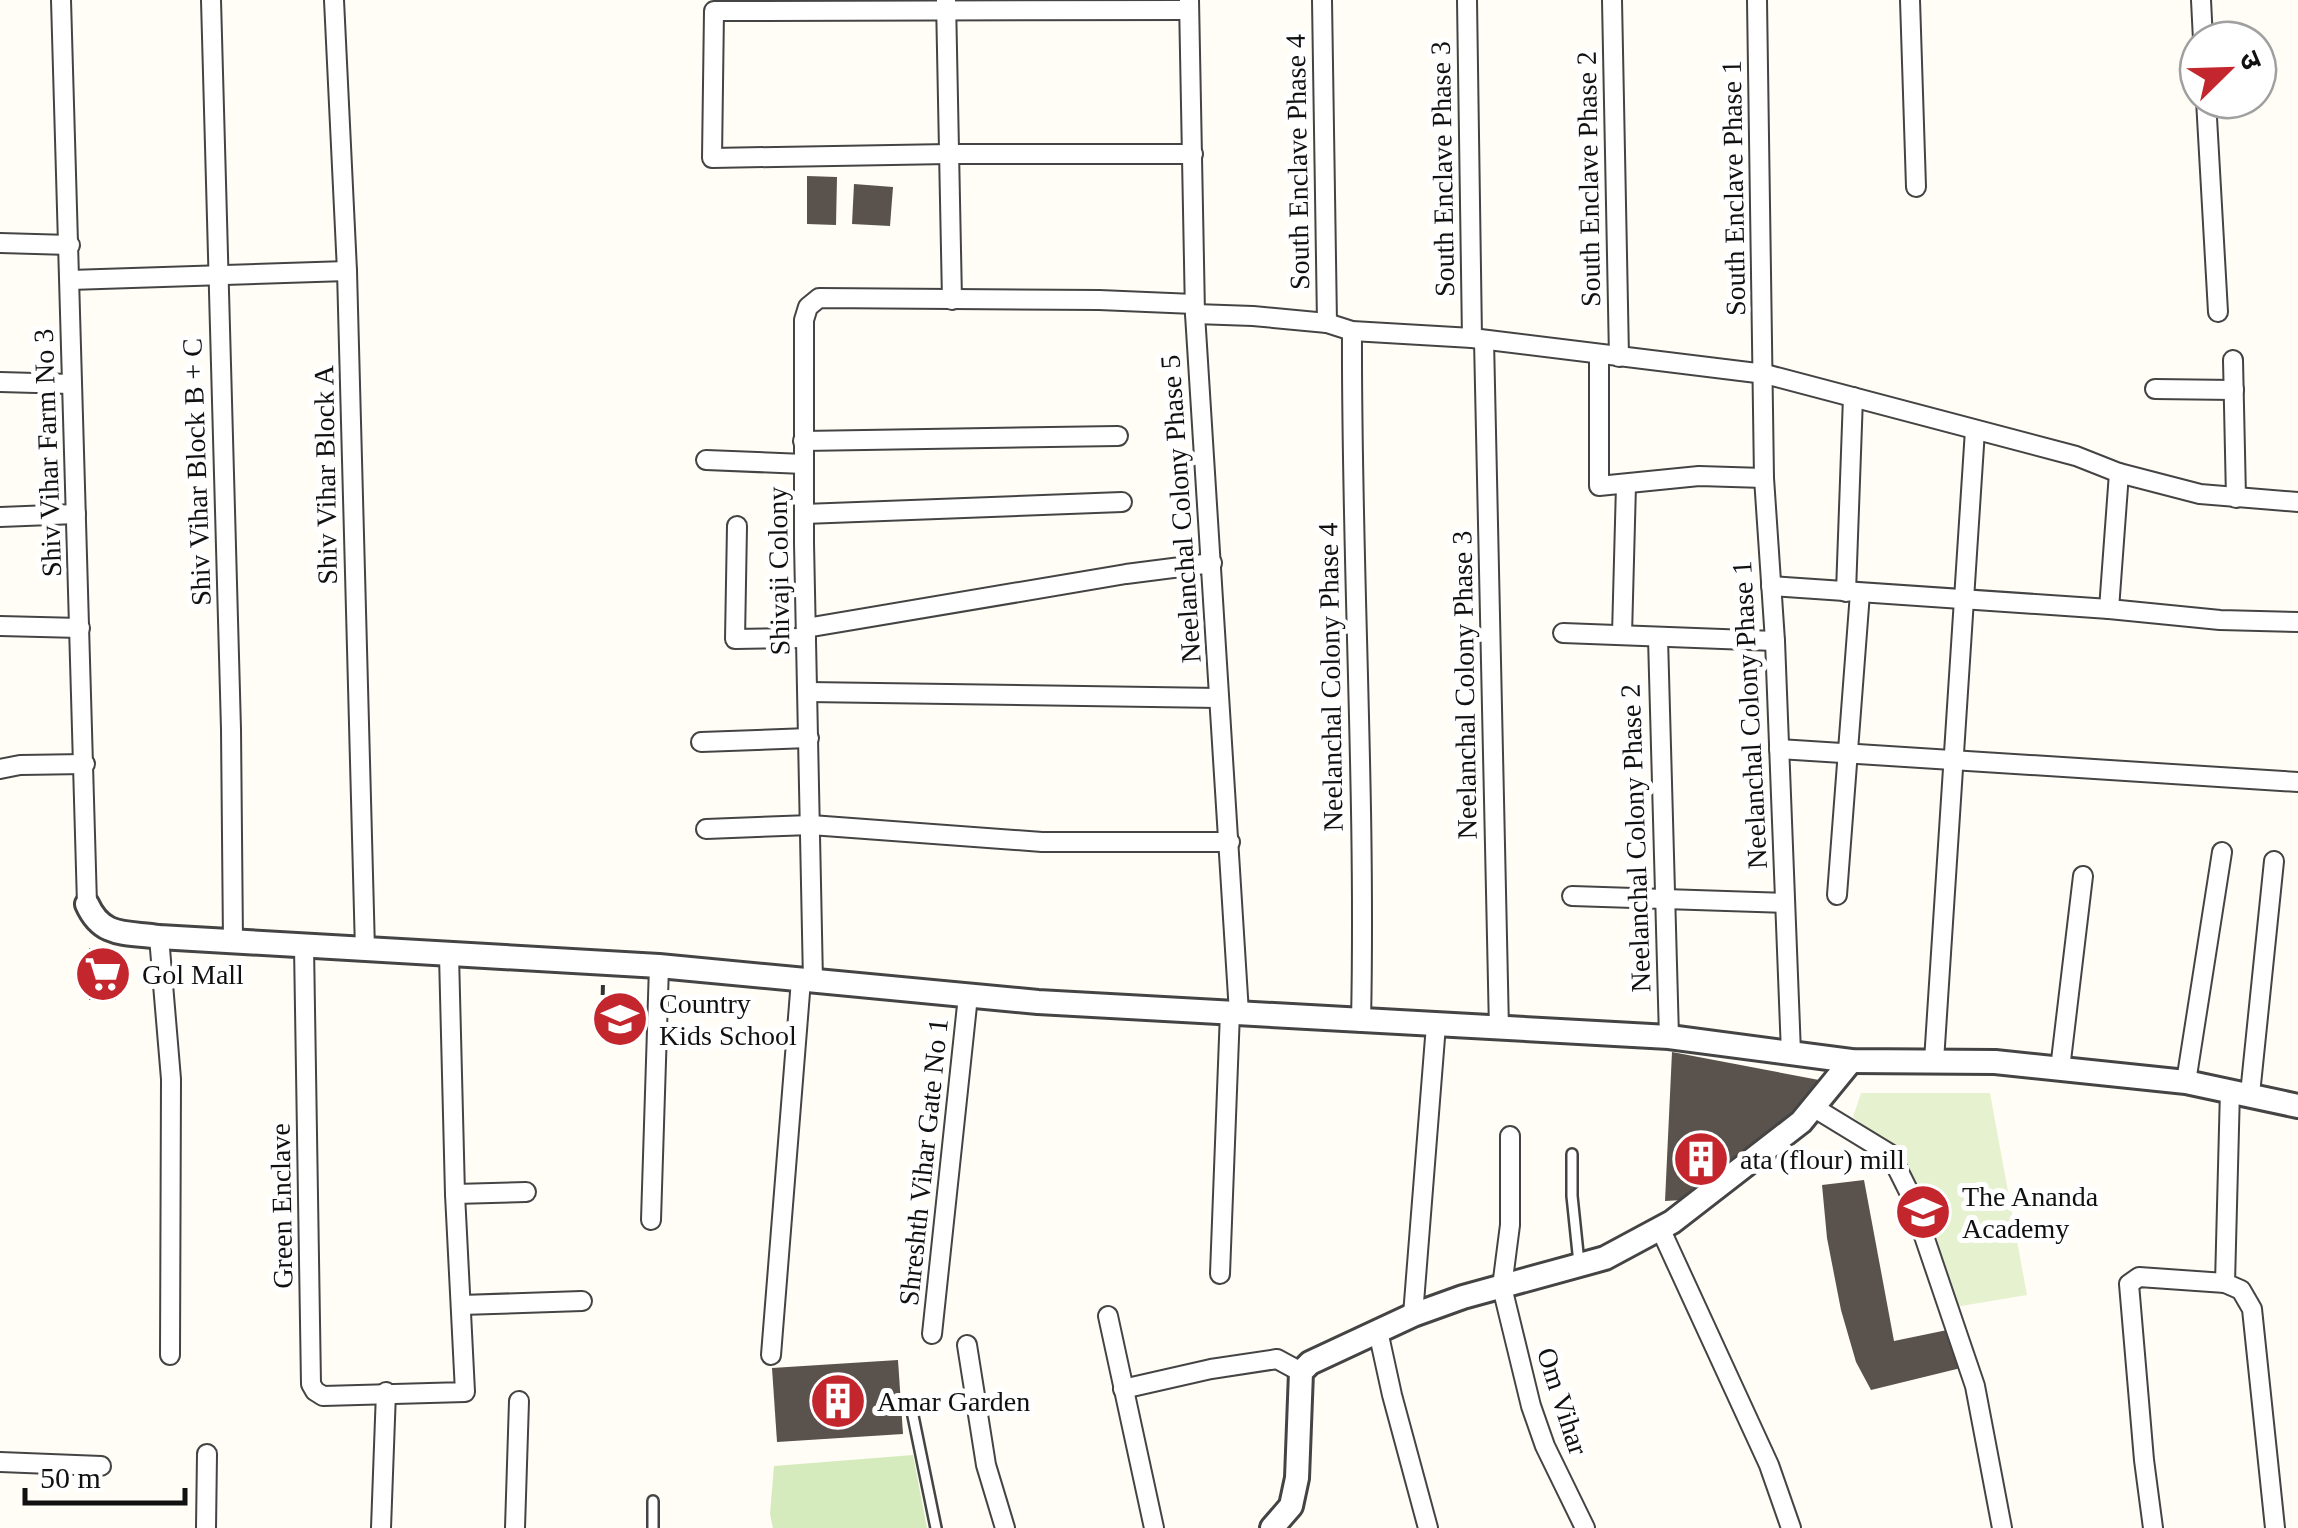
<svg xmlns="http://www.w3.org/2000/svg" width="2298" height="1528" font-family="'Times New Roman','Noto Sans Devanagari',serif">
  <rect width="100%" height="100%" fill="#fffdf5"/>
  <path fill="#d5ebbd" d="M913 1455 927 1528H773L770 1514 774 1466Z"/>
  <path fill="#e6f2cf" d="M1861 1093H1990L2027 1295 1949 1308 1911 1173 1896 1151 1853 1117Z"/>
  <g fill="#5a524d">
    <path d="M807 176 837 177 836 225 807 224Z"/>
    <path d="M854 184 893 187 890 226 852 224Z"/>
    <rect x="89" y="948" width="27" height="52"/>
    <path d="M1672 1052 1819 1080 1788 1119 1682 1200 1665 1201Z"/>
    <path d="M1864 1180 1894 1341 1952 1329 1965 1367 1871 1390 1856 1362 1841 1310 1827 1238 1822 1185Z"/>
    <path d="M898 1360 903 1434 777 1442 772 1368Z"/>
  </g>
  <g fill="none" stroke-linecap="round" stroke-linejoin="round">
    <g stroke="#444" stroke-width="14">
      <g id="service">
        <path d="M1572 1154V1196L1579 1263"/>
        <path d="M912 1411 936 1528"/>
        <path d="M653 1528V1501"/>
      </g>
    </g>
    <g stroke="#444" stroke-width="22">
      <g id="minor">
        <path d="M61 0 87 904"/>
        <path d="M211 0 231 729 233 942"/>
        <path d="M334 0 347 271 365 950"/>
        <path d="M946 0 952 300"/>
        <path d="M1189 0 1195 314 1239 1013"/>
        <path d="M1322 0 1327 323"/>
        <path d="M1467 0 1472 338"/>
        <path d="M1612 0 1619 357"/>
        <path d="M1757 0 1764 478 1775 641 1791 1053"/>
        <path d="M1910 0 1916 187"/>
        <path d="M2201 0 2203 40"/>
        <path d="M1189 10 714 11 712 158 949 154H1193"/>
        <path d="M2206 100 2218 312"/>
        <path d="M0 243 70 245"/>
        <path d="M70 280 347 271"/>
        <path d="M1195 314 1253 316 1327 323 1352 331 1472 338 1765 374 2076 456 2119 473 2200 494 2298 502"/>
        <path d="M1352 331C1351 561 1366 791 1361 1022"/>
        <path d="M1484 340 1499 1029"/>
        <path d="M1599 354V486L1699 476 1764 478"/>
        <path d="M2233 360 2236 498"/>
        <path d="M0 382 71 384"/>
        <path d="M2155 389 2234 390"/>
        <path d="M803 441 1118 436"/>
        <path d="M706 460 804 464"/>
        <path d="M804 514 1122 502"/>
        <path d="M0 517 76 514"/>
        <path d="M737 526 735 639 806 638"/>
        <path d="M1771 586 2109 609 2220 620 2298 622"/>
        <path d="M1846 592 1853 397"/>
        <path d="M2109 609 2119 473"/>
        <path d="M0 626 80 628"/>
        <path d="M806 628 1126 574 1212 563"/>
        <path d="M1563 633 1775 641"/>
        <path d="M1622 635 1626 485"/>
        <path d="M1658 638 1669 1037"/>
        <path d="M808 692 1219 698"/>
        <path d="M701 742 809 738"/>
        <path d="M1779 749 2298 782"/>
        <path d="M0 769 20 765 85 764"/>
        <path d="M706 829 811 825 1042 842H1230"/>
        <path d="M1837 895 1860 593"/>
        <path d="M1572 896 1784 903"/>
        <path d="M159 937 171 1079 170 1355"/>
        <path d="M304 946 311 1384 315 1391 323 1396 465 1392 455 1194 449 955"/>
        <path d="M813 981 804 543V320L808 307 819 298 1099 300 1194 304"/>
        <path d="M1934 1061 1975 430"/>
        <path d="M2060 1069 2083 876"/>
        <path d="M2186 1082 2222 852"/>
        <path d="M2230 1090 2225 1283 2241 1290 2252 1309 2275 1528"/>
        <path d="M2250 1094 2274 861"/>
        <path d="M1813 1107 1890 1154 1909 1192 1975 1386 2002 1528"/>
        <path d="M1510 1136V1225L1502 1287 1531 1406 1545 1446 1585 1528"/>
        <path d="M455 1194 526 1192"/>
        <path d="M651 1220 659 966"/>
        <path d="M1660 1228 1769 1465 1791 1528"/>
        <path d="M1220 1274 1230 1012"/>
        <path d="M461 1305 582 1301"/>
        <path d="M1413 1315 1436 1025"/>
        <path d="M1108 1316 1154 1528"/>
        <path d="M1378 1331 1392 1395 1428 1528"/>
        <path d="M932 1334 968 996"/>
        <path d="M967 1345 986 1465 1005 1528"/>
        <path d="M771 1355 801 980"/>
        <path d="M1123 1389 1211 1369 1277 1359 1301 1372"/>
        <path d="M0 1462 101 1466"/>
        <path d="M206 1528 207 1454"/>
        <path d="M381 1528 386 1392"/>
        <path d="M515 1528 519 1401"/>
        <path d="M2153 1528 2144 1460 2129 1284 2139 1277 2225 1283"/>
      </g>
    </g>
    <g stroke="#444" stroke-width="28">
      <g id="tertiary">
        <path d="M87 904C102 938 126 932 159 937L659 966 1038 1002 1669 1037 1851 1061 1995 1062 2186 1082 2298 1106"/>
        <path d="M1272 1528 1291 1506 1297 1478 1301 1372 1310 1363 1413 1315 1463 1297 1605 1258 1672 1222 1801 1122 1851 1061"/>
      </g>
    </g>
    <path stroke="#333" stroke-width="4" stroke-dasharray="10 5" stroke-linecap="butt" d="M602 1025 603 982"/>
    <use href="#service" stroke="#fff" stroke-width="9"/>
    <use href="#minor" stroke="#fff" stroke-width="18"/>
    <use href="#tertiary" stroke="#fff" stroke-width="22"/>
  </g>
  <defs>
    <g id="supermarket-disc" transform="scale(2.875)"><circle r="9.5" fill="#c4262e" stroke="#fff"/><path d="M-6-5.5h2.5l.6 2H6L4.5 2H-2.5L-4.4-4H-6ZM-1.5 3.2a1.3 1.3 0 1 0 .1 0ZM3 3.2a1.3 1.3 0 1 0 .1 0Z" fill="#fff"/></g>
    <g id="school-disc" transform="scale(2.875)"><circle r="9.5" fill="#c4262e" stroke="#fff"/><path d="M0-5L7-2L0 1L-7-2ZM-4 1L0 2.5L4 1V4Q0 6-4 4Z" fill="#fff"/></g>
    <g id="building-disc" transform="scale(2.875)"><circle r="9.5" fill="#c4262e" stroke="#fff"/><path d="M-4-6H4V6H1V3H-1V6H-4ZM-2.5-4.3h1.7v1.8h-1.7ZM.8-4.3h1.7v1.8H.8ZM-2.5-1h1.7V.8h-1.7ZM.8-1h1.7V.8H.8Z" fill="#fff"/></g>
  </defs>
  <g fill-rule="evenodd">
    <use href="#supermarket-disc" x="103" y="974"/>
    <use href="#school-disc" x="620" y="1019"/>
    <use href="#building-disc" x="1701" y="1159"/>
    <use href="#school-disc" x="1923" y="1212"/>
    <use href="#building-disc" x="838" y="1401"/>
  </g>
  <g text-anchor="middle" stroke-width="10" stroke-linejoin="round" paint-order="stroke">
    <g font-size="28" fill="#111" stroke="#fff">
      <text transform="translate(1297 162) rotate(-91)" y="10">South Enclave Phase 4</text>
      <text transform="translate(1442 169) rotate(-91)" y="10">South Enclave Phase 3</text>
      <text transform="translate(1588 179) rotate(-91)" y="10">South Enclave Phase 2</text>
      <text transform="translate(1733 188) rotate(-91)" y="10">South Enclave Phase 1</text>
      <text transform="translate(47 453) rotate(-92)" y="10">Shiv Vihar Farm No 3</text>
      <text transform="translate(196 472) rotate(-92)" y="10">Shiv Vihar Block B + C</text>
      <text transform="translate(325 475) rotate(-91)" y="10">Shiv Vihar Block A</text>
      <text transform="translate(1180 509) rotate(-94)" y="10">Neelanchal Colony Phase 5</text>
      <text transform="translate(778 571) rotate(-91)" y="10">Shivaji Colony</text>
      <text transform="translate(1330 677) rotate(-91)" y="10">Neelanchal Colony Phase 4</text>
      <text transform="translate(1464 685) rotate(-91)" y="10">Neelanchal Colony Phase 3</text>
      <text transform="translate(1749 715) rotate(-93)" y="10">Neelanchal Colony Phase 1</text>
      <text transform="translate(1635 838) rotate(-92)" y="10">Neelanchal Colony Phase 2</text>
      <text transform="translate(923 1162) rotate(-84)" y="10">Shreshth Vihar Gate No 1</text>
      <text transform="translate(281 1206) rotate(-91)" y="10">Green Enclave</text>
      <text transform="translate(1563 1401) rotate(72)" y="10">Om Vihar</text>
    </g>
    <g font-size="28" fill="#111" stroke="#fff" text-anchor="start">
      <text x="142" y="984">Gol Mall</text>
      <text x="659" y="1013">Country<tspan x="659" dy="32">Kids School</tspan></text>
      <text x="1740" y="1169">ata (flour) mill</text>
      <text x="1962" y="1206">The Ananda<tspan x="1962" dy="32">Academy</tspan></text>
      <text x="877" y="1411">Amar Garden</text>
    </g>
  </g>
  <g transform="translate(2228 70) rotate(67)"><circle r="48" fill="#ffffff" stroke="#a0a0a0" stroke-width="2.5"/>
  <path d="M0-8L18 38L0 25L-18 38Z" fill="#c4262e"/>
  <text y="-15" font-size="28" font-weight="bold" text-anchor="middle" fill="#111111">उ</text>
  </g>
  <path d="M25 1488v15h160v-15" fill="none" stroke="#111111" stroke-width="5"/>
  <text x="40" y="1488" font-size="30" fill="#111111" stroke="#ffffff" stroke-width="8" paint-order="stroke">50 m</text>
</svg>
